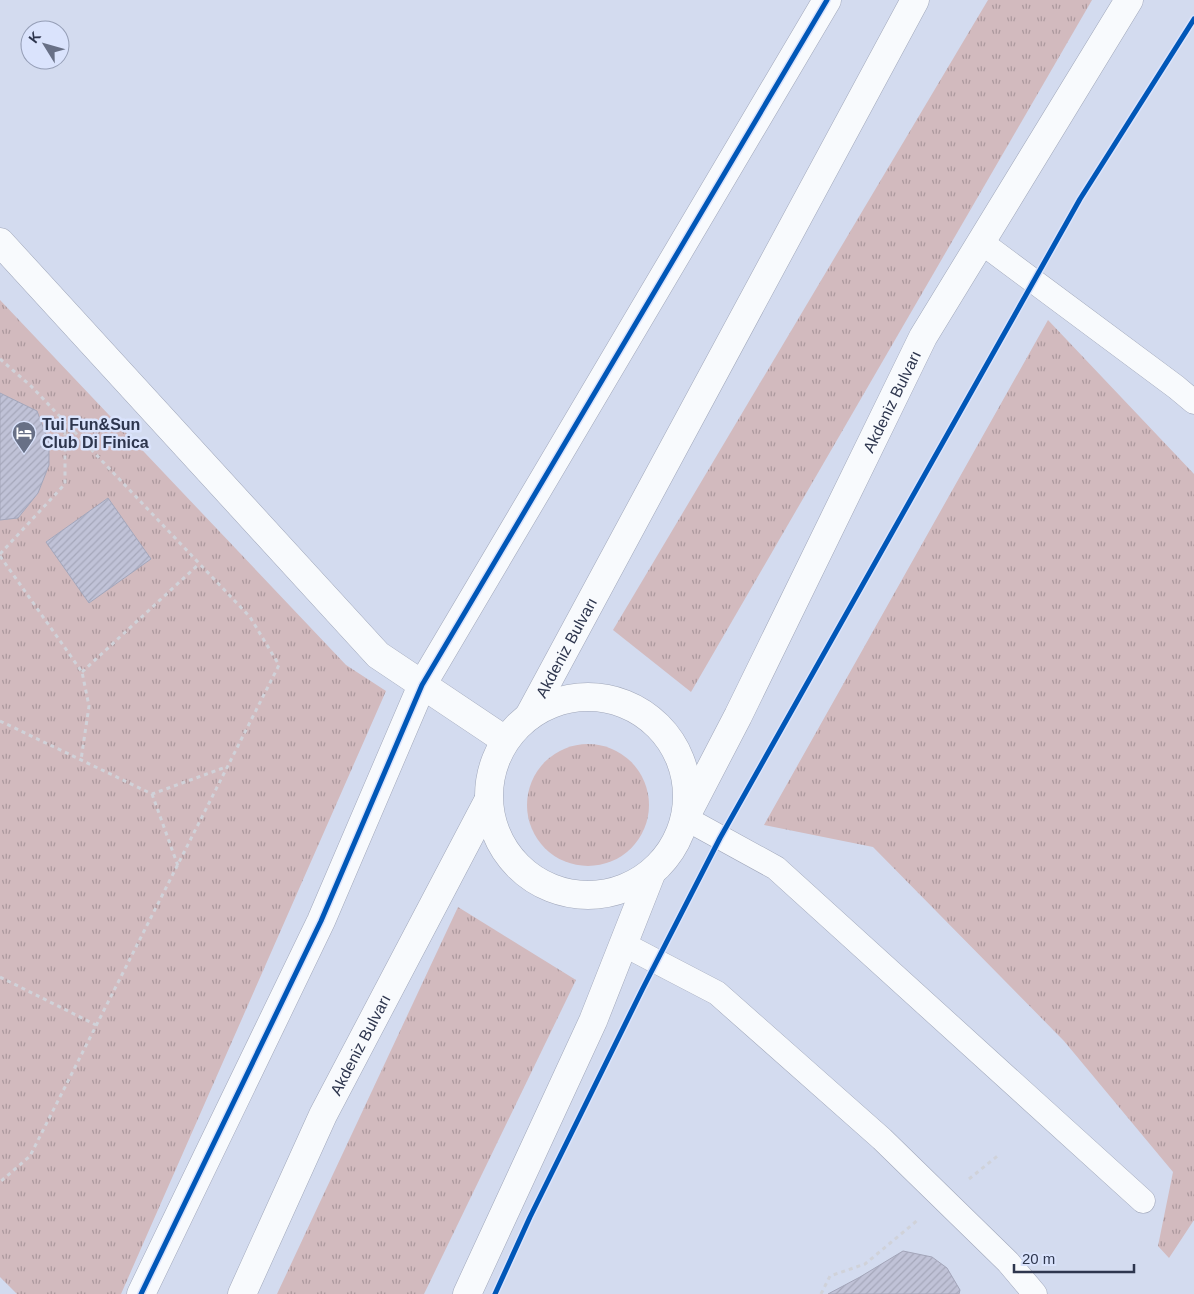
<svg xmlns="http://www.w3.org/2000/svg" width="1194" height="1294" font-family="Arial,sans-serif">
  <defs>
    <pattern id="grass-tufts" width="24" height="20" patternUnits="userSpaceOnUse" patternTransform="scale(1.25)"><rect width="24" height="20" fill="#d2babe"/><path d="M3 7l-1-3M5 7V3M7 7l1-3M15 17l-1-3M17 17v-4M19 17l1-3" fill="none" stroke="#ab989d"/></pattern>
    <pattern id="building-hatch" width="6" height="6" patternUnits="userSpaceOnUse" patternTransform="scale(1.25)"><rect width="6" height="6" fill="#c0c2d7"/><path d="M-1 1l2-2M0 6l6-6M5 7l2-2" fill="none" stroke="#a5a7ba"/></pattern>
  </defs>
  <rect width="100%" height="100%" fill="#d3dbef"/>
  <g fill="url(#grass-tufts)" fill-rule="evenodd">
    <path d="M988 0H1092L691 692 613 630Z"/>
    <path d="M0 300 346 665 386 691 121 1294H17L0 1277V520L18 518 38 493 49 465V443L37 411 0 393ZM108 498 151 559 89 603 46 542Z"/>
    <path d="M1048 320 1194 474V1220L1169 1258 1158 1246 1173 1172 1064 1041 873 847 764 825Z"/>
    <circle cx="588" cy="805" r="61"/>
    <path d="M458 907 576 980 424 1294H277Z"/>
  </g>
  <g fill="url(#building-hatch)" stroke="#a3a5b9">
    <path d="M0 393 37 411 49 443V465L38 493 18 518 0 520Z"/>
    <path d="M108 498 151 559 89 603 46 542Z"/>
    <path d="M903 1251 932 1257 947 1268 960 1290 959 1294H828L860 1277Z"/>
  </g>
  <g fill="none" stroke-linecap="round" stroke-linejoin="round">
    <g stroke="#a0a7ba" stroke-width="25">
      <g id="service">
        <path d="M981 242 1176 387 1194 402"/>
        <path d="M685 818 776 868 1143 1201"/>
        <path d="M623 944 717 993 882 1139 1008 1262 1035 1294"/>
      </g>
    </g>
    <g stroke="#a0a7ba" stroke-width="29">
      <path id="minor" d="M0 242 378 655 505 740"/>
    </g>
    <g stroke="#a0a7ba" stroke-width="29">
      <path id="tertiary" d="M141 1294 321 921 422 685 827 0"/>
    </g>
    <g stroke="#a0a7ba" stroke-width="29">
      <g id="trunk">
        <circle cx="588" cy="796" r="99"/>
        <path id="s1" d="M529 716 915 0"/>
        <path id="s2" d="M685 818 738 716 923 337 1129 0"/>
        <path id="s3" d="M242 1294 323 1115 488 801"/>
        <path d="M467 1294 593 1021 651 874"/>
      </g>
    </g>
    <g stroke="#d0d2d9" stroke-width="3" stroke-dasharray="4 4" stroke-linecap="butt">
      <path d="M0 359 31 386 250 617 279 665 30 1156 0 1182"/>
      <path d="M0 554 65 484V424"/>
      <path d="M0 556 82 672 89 706 81 760"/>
      <path d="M82 672 199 564"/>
      <path d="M0 721 152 794 226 767"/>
      <path d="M152 794 178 866"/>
      <path d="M0 977 96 1025"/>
      <path d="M969 1179 1000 1154"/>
      <path d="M821 1294 830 1276 865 1264 919 1219"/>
    </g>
    <use href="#service" stroke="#f8fafd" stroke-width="24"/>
    <use href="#minor" stroke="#f8fafd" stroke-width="28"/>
    <use href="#tertiary" stroke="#f8fafd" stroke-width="28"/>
    <use href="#trunk" stroke="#f8fafd" stroke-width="28"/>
    <g stroke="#dae3fc" stroke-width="8">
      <g id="cycleway">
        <path d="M141 1294 321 921 422 685 827 0"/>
        <path d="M495 1294 530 1217 643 988 720 838 1080 199 1194 19"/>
      </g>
    </g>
    <use href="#cycleway" stroke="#0057b8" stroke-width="5"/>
  </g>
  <defs>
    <g id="hotel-pin" transform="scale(1.25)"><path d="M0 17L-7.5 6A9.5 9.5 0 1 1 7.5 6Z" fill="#687086" stroke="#dae3fc"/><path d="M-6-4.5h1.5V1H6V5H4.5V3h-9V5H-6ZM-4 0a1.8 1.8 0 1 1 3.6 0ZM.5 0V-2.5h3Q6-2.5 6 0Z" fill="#fff"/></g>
  </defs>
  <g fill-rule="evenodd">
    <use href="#hotel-pin" x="24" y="433"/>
  </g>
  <g text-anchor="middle" stroke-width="5" stroke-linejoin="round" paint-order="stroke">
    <g font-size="16" fill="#2e364e" stroke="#dae3fc">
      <text dy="6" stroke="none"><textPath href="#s2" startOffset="465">Akdeniz Bulvarı</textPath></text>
      <text dy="6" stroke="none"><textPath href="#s1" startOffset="78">Akdeniz Bulvarı</textPath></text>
      <text dy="6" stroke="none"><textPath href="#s3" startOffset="276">Akdeniz Bulvarı</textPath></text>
    </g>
    <g font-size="16" font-weight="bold" fill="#2e364e" stroke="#dae3fc" text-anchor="start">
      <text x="42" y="430">Tui Fun&amp;Sun<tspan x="42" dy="18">Club Di Finica</tspan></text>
    </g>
  </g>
  <g transform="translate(45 45) rotate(307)"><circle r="24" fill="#dae3fc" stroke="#959eb6"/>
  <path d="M0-4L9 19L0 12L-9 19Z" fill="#687086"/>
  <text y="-8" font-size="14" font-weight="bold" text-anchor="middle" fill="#2e364e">K</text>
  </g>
  <path d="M1014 1264v8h120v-8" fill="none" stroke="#2e364e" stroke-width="2.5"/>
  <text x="1022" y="1264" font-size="15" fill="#2e364e" stroke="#dae3fc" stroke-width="4" paint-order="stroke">20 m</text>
</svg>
